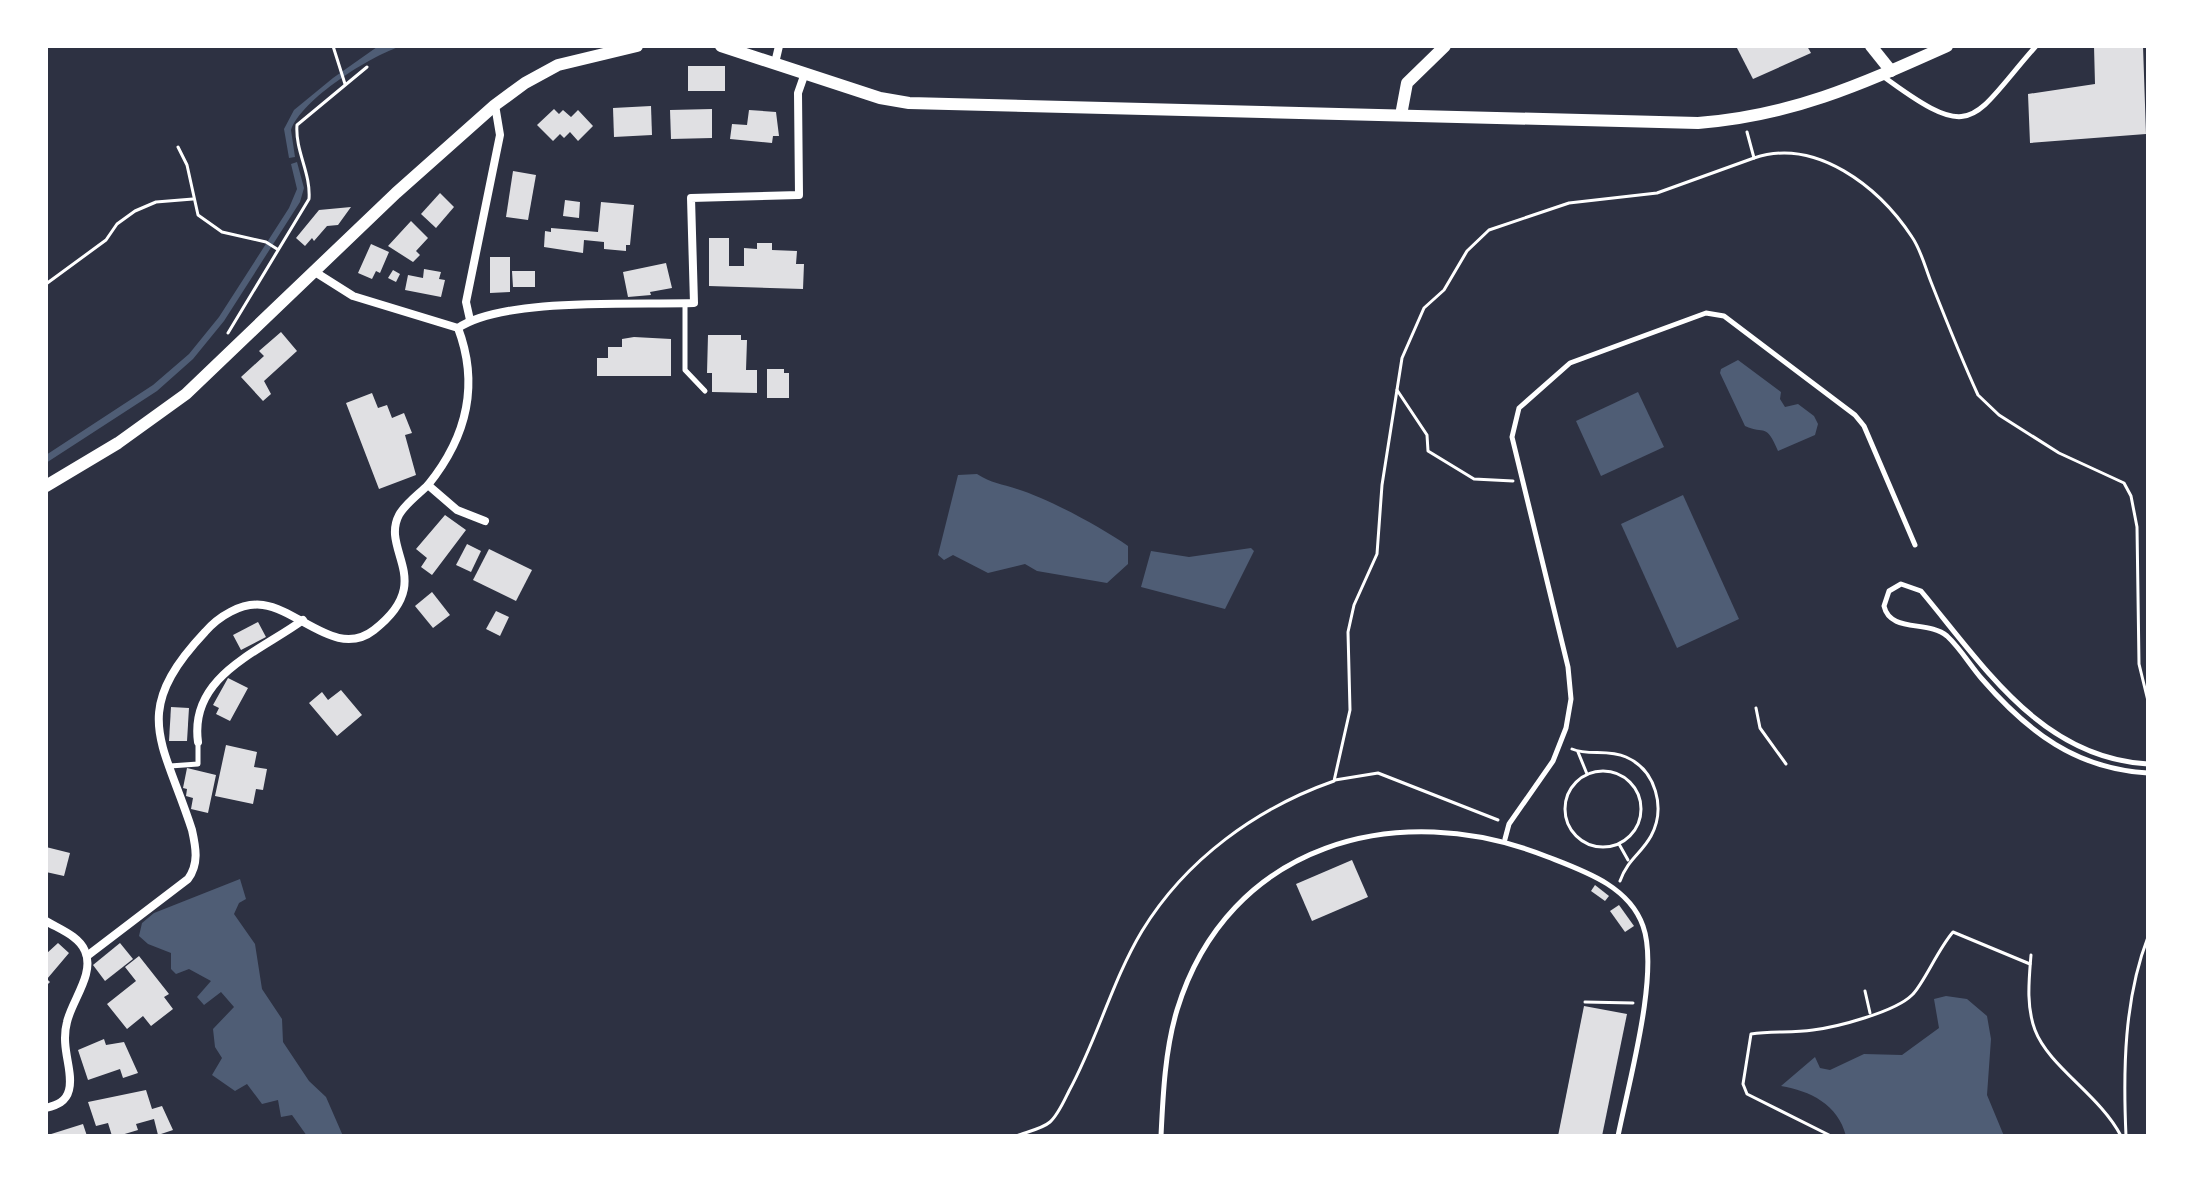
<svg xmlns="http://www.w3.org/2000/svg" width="2194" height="1182" font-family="Commissioner,sans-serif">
  <rect width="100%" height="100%" fill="#2d3142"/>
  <g fill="#4f5d75">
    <path d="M402 46C371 55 301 100 291 130L295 157 289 158 284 129 294 110 333 78 377 47Z"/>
    <path d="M297 162 304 188 300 202 224 321 193 359 157 391 46 463V455L153 385 189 354 219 317 289 208 297 189 291 164Z"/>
    <path d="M1738 360 1781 392 1780 399 1785 407 1798 404 1814 416 1818 424 1815 435 1778 451C1766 422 1765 435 1745 426L1720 373 1721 369Z"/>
    <path d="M1638 392 1664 447 1601 476 1576 421Z"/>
    <path d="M977 474C991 483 1002 484 1017 489 1049 499 1101 527 1128 546V564L1107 583 1037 571 1025 564 988 573 953 555 944 560 938 555 958 475Z"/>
    <path d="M1683 495 1739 619 1677 648 1621 524Z"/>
    <path d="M1251 548 1254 551 1225 609 1141 587 1151 551 1189 557Z"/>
    <path d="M240 879 246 899 239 903 234 914 255 944 262 989 282 1019 283 1042 309 1081 326 1097 343 1136H307L292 1115 281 1117 278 1100 262 1104 247 1084 235 1091 212 1075 222 1058 215 1047 213 1029 234 1007 221 992 204 1005 197 997 211 981 189 969 176 974 171 969V953L148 944 139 936 142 923 154 913Z"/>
    <path d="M1946 996 1967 999 1987 1016 1991 1039 1987 1095 2004 1136H1846C1838 1104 1810 1091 1781 1086L1815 1057 1820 1068 1830 1070 1864 1054 1902 1055 1939 1028 1934 999Z"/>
  </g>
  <g fill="#e0e0e3">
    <path d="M1742 46H1807L1811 53 1753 79 1737 48Z"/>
    <path d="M2094 46H2143L2146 134 2030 143 2028 94 2095 84Z"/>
    <rect x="688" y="66" width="37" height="25"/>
    <path d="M651 106 652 135 614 137 613 108Z"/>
    <path d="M554 109 559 114 563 110 571 117 578 110 593 126 578 141 570 132 564 138 560 134 553 141 537 125Z"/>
    <path d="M712 109V138L671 139 670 110Z"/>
    <path d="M749 110 776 112 779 136H773L772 143 730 139 732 124 747 125Z"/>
    <path d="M513 171 536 175 528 220 506 217Z"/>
    <path d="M440 193 454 207 436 228 421 214Z"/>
    <path d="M565 200 580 202 579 218 563 216Z"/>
    <path d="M601 202 634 205 630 245H626V251L604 249V242L584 240 583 253 544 247 545 231 551 232V228L598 232Z"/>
    <path d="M351 207 338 225 327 226 314 241 312 238 305 246 296 238 319 210Z"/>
    <path d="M411 221 428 238 416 251 420 255 413 262 388 246Z"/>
    <path d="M709 238H729V266H744V248L757 249V243H772V250L797 251 796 264H804L803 289 709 286Z"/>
    <path d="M371 244 389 252 380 273 376 271 372 279 358 273Z"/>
    <path d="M490 257H510V292L490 293Z"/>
    <path d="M666 263 672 288 650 292 651 295 628 297 623 272Z"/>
    <path d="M424 269 441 272 439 279 445 280 441 297 405 290 408 275 423 278Z"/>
    <path d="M393 270 400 274 396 282 388 278Z"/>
    <path d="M512 271H535V287H513Z"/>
    <path d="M281 332 297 351 264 381 271 394 263 401 241 377 264 356 259 351Z"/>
    <path d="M708 335H741V340H747L746 370H757V393L712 392V373H707Z"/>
    <path d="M634 337 671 339V376H597V358H608V347H622V339Z"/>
    <path d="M767 369H784V373H789V398H767Z"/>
    <path d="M372 393 378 408 387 405 392 418 404 413 412 433 405 435 416 475 379 489 346 403Z"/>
    <path d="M445 515 466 530 432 575 421 567 427 558 416 549Z"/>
    <path d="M467 544 481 551 471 572 456 565Z"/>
    <path d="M489 549 532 570 516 601 473 580Z"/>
    <path d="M432 592 450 615 433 628 415 606Z"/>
    <path d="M496 611 509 617 500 636 486 629Z"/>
    <path d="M258 622 266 637 241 650 233 635Z"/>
    <path d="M228 678 248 688 230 721 216 714 219 708 213 705Z"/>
    <path d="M341 690 362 715 337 736 309 703 322 692 328 700Z"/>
    <path d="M171 707 189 708 187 741H169Z"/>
    <path d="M226 745 257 752 254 767 267 769 263 790 256 789 253 804 215 796Z"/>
    <path d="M187 768 216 775 208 813 191 809 193 798 186 796 187 789 183 788Z"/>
    <path d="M46 847 70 853 64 876 46 872Z"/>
    <path d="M1352 860 1368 897 1312 921 1296 884Z"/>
    <path d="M1595 885 1609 896 1605 901 1591 891Z"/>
    <path d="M1619 905 1634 926 1625 932 1610 911Z"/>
    <path d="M58 943 69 953 47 979 50 982 46 986V954Z"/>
    <path d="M120 943 133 959 105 981 93 965Z"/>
    <path d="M139 956 169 994 164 997 173 1009 151 1026 143 1016 127 1029 107 1004 136 981 125 967Z"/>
    <path d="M1584 1006 1627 1014 1602 1136H1558Z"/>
    <path d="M104 1039 106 1045 124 1042 138 1073 123 1078 120 1069 88 1080 78 1050Z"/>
    <path d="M146 1090 152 1109 162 1106 173 1130 158 1135 154 1119 136 1124 138 1130 118 1136H112L108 1123 96 1126 88 1102Z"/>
    <path d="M83 1124 87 1136H48V1135Z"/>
  </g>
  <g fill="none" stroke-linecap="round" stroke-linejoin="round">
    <g stroke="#fff" stroke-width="3">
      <path d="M333 46 345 84"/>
      <path d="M1747 132 1754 158C1816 137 1879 187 1912 237 1921 250 1925 267 1931 282 1946 320 1961 358 1978 395L1999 415 2059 453 2124 483 2131 496 2137 527 2139 664 2148 701"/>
      <path d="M178 147 187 165 198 215 222 232 266 242 277 249"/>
      <path d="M46 284 106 240 117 224 135 211 156 202 193 199"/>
      <path d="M228 333 309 199C311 173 295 151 297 125L367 67"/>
      <path d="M1397 390 1427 435 1428 451 1474 479 1513 481"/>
      <path d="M1756 708 1760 728 1786 764"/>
      <path d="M1572 749C1588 756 1608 749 1626 757 1656 770 1666 808 1651 836 1641 854 1628 859 1620 881"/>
      <path d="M1578 752 1587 774"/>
      <circle cx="1603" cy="809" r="38"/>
      <path d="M1335 780 1378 773 1498 820"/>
      <path d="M1619 844 1628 860"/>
      <path d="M2031 955C2029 980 2026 1006 2035 1030 2049 1067 2100 1095 2121 1136"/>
      <path d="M1865 991 1870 1013"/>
      <path d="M1585 1002 1633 1003"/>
      <path d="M1016 1136C1026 1132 1042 1129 1050 1122 1058 1115 1064 1101 1069 1091 1097 1040 1112 981 1142 931 1186 859 1257 808 1334 781L1350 710 1348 632 1354 605 1377 554 1382 485 1402 358 1424 308 1444 290 1467 251 1489 230 1569 203 1657 193 1754 158"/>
      <path d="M1831 1136 1747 1094 1743 1084 1751 1034C1772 1031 1792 1033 1813 1030 1837 1027 1895 1012 1912 995 1923 985 1938 949 1953 932L2030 964"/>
      <path d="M2126 1136C2123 1070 2124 999 2148 937"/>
    </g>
    <g stroke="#fff" stroke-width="5">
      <path d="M1884 77C1975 144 1970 121 2036 46"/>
      <path d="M685 303V370L705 391"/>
      <path d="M2148 764C2041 758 1984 666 1921 591L1901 584 1889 591 1884 606C1890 633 1928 620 1947 636 1960 648 1970 665 1982 679 2028 732 2076 769 2148 773"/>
      <path d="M170 766 198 764V742"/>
      <path d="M1505 839 1509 824 1553 761 1566 728 1571 699 1568 667 1512 437 1519 408 1570 363 1706 313 1724 316 1855 415 1864 426 1915 545"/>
      <path d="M1161 1136C1163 1094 1165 1050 1177 1010 1228 843 1398 797 1548 857 1584 871 1629 886 1643 926 1660 973 1628 1085 1618 1136"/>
    </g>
    <g stroke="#fff" stroke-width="8">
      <path d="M775 63 779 46"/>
      <path d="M315 272 353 296 458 328C480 386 466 438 428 485"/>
      <path d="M470 320 466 302 500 135 495 105"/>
      <path d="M458 328C504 297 635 305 694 303L691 198 799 195 798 93 805 73"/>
      <path d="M198 742C189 676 259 652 303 620"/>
      <path d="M46 921C59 929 79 936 85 951 95 974 72 1000 67 1022 60 1048 74 1071 69 1090 66 1102 57 1105 46 1108"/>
      <path d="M87 956 188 879C199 864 196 848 192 830 163 740 129 713 205 632 218 617 241 602 263 605 300 610 337 659 374 630 437 581 380 551 399 515 405 504 419 494 428 485L457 510 485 521"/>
    </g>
    <g stroke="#fff" stroke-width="12">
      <path d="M721 46 880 98 909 103 1698 123C1792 116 1862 84 1947 46"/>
      <path d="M1871 46 1891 71"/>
      <path d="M1401 115 1407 83 1445 46"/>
      <path d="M46 486 118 443 186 394 396 193 495 105 525 83 558 65 637 46"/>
    </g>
  </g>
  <rect width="2194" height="1182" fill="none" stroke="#ffffff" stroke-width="96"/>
</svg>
